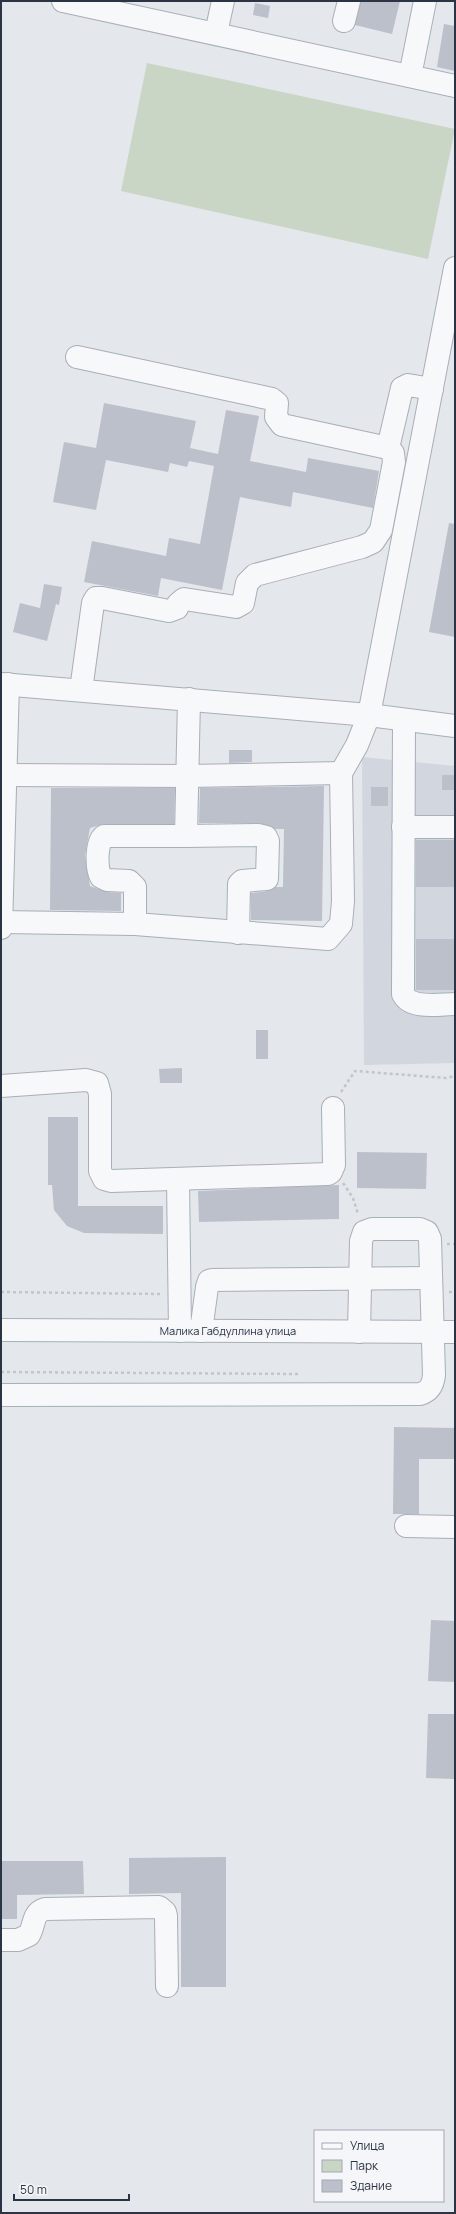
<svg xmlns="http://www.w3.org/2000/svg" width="456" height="2214" font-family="Manrope,sans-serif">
  <rect width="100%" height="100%" fill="#e4e7ec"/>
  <path fill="#d2d6de" d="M362 757 455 766V1063L364 1065Z"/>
  <path fill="#c9d6c5" d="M147 63 455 129 428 259 121 191Z"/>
  <g fill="#bbc0ca">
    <path d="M361 1H400L392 34 355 25Z"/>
    <path d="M255 3 270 6 268 18 253 15Z"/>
    <path d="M444 24 455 26V71L437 67Z"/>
    <path d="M104 403 196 421 190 448 218 454 226 410 259 416 250 461 306 472 308 458 379 471 373 508 293 492 291 507 240 497 222 590 161 578 158 596 84 582 92 541 166 556 169 538 200 544 214 466 189 461 187 467 170 463 168 472 106 460 96 510 53 502 64 442 96 448Z"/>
    <path d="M449 523 455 524V637L429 632Z"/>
    <path d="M44 584 62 587 59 605 56 604 47 641 13 632 20 603 40 608Z"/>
    <path d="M229 750H252V762L229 763Z"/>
    <rect x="442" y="775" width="13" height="15"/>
    <path d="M324 786 322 921 251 920V893L268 891 276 887H283L284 829H275L258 823H199L200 788Z"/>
    <rect x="371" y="787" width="17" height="19"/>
    <path d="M51 788H175L174 824H104L90 828 85 855 90 886 106 892 121 893V911L50 910Z"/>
    <rect x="416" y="840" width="39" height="47"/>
    <rect x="416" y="939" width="39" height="51"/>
    <rect x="256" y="1030" width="12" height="29"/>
    <path d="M182 1068V1083H160L159 1069Z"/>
    <path d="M48 1117H78V1206H163V1234L84 1233 67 1226 54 1210 52 1185H48Z"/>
    <path d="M357 1152 427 1153 426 1189 357 1188Z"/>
    <path d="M339 1185V1219L199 1222 198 1191Z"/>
    <path d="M394 1427 455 1428V1459H419V1514H393Z"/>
    <path d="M431 1620 455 1621V1682L428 1681Z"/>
    <path d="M428 1714H455V1779L426 1778Z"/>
    <path d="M226 1857V1987H181V1893L129 1894V1858Z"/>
    <path d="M1 1861H83L84 1894 17 1895V1919H1Z"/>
  </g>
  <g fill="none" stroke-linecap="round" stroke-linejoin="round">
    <g stroke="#a9aeb7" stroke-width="24">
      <g id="minor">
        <path d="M63 1 455 86"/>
        <path d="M344 21 349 1"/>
        <path d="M216 33 223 1"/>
        <path d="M410 76 425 1"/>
        <path d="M77 357 272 399 277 403 276 417 282 425 388 448 402 388 408 385 432 389"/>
        <path d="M1 684 369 715 455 726"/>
        <path d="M81 690 93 603 96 598H102L169 611 177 608 178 604 184 599 236 607 243 603 247 583 255 575 362 547 373 542 381 530 394 462 393 453 388 448"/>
        <path d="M404 720 403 994C411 1010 440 1004 455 1004"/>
        <path d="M5 775 187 776 341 773"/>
        <path d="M403 827H455"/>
        <path d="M186 836 258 835 266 837 268 841 267 879 242 881 239 884 238 933"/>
        <path d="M1 922 135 924 328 939 341 924 343 901 341 773 357 745 369 715 455 268"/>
        <path d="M135 924V887L129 881 107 880 101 877C96 868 96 842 104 836H186L189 699"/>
        <path d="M1 928 8 684"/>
        <path d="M1 1086 86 1080 97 1083 100 1094V1171L104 1179 111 1181 328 1174 331 1172 334 1165 333 1108"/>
        <path d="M178 1180 180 1331"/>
        <path d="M1 1330 455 1332"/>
        <path d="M201 1331 207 1287 209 1281 212 1280 431 1278"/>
        <path d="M1 1395 420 1394C430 1391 433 1385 434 1375L430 1239 427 1232 420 1229H372L364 1232 361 1241 359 1332"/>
        <path d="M406 1526 455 1527"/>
        <path d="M1 1940H18L29 1935C35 1925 32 1913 45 1909L159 1907 165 1912 166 1916 167 1986"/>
      </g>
    </g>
    <g stroke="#c2c5cb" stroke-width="2.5" stroke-dasharray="3 3" stroke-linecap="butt">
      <path d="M341 1092 355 1071 446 1078 455 1076"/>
      <path d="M343 1183 353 1198 358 1214"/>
      <path d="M447 1244H455"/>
      <path d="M1 1292 162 1294"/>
      <path d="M449 1292H455"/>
      <path d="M1 1372 300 1374"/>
    </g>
    <use href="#minor" stroke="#f7f8fa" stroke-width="22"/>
  </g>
  <g text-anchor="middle" stroke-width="3" stroke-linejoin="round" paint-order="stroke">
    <g font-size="11" fill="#2b3445" stroke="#f4f6f9">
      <text x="228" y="1335">Малика Габдуллина улица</text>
    </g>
  </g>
  <rect width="456" height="2214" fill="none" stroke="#2b3445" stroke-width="4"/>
  <rect x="314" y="2130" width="130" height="72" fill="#f4f6f9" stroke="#a4a8b1"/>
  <rect x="322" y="2143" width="20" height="6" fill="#f7f8fa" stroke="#a4a8b1"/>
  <text x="350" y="2150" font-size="12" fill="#2b3445">Улица</text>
  <rect x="322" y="2160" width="20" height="12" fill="#c9d6c5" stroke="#a4a8b1"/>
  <text x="350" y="2170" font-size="12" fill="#2b3445">Парк</text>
  <rect x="322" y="2180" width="20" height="12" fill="#bbc0ca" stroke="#a4a8b1"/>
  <text x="350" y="2190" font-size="12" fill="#2b3445">Здание</text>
  <path d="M14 2194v6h115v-6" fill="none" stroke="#2b3445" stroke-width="2"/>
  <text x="20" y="2194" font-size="12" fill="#2b3445" stroke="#f4f6f9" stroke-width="3" paint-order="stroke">50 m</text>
</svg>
